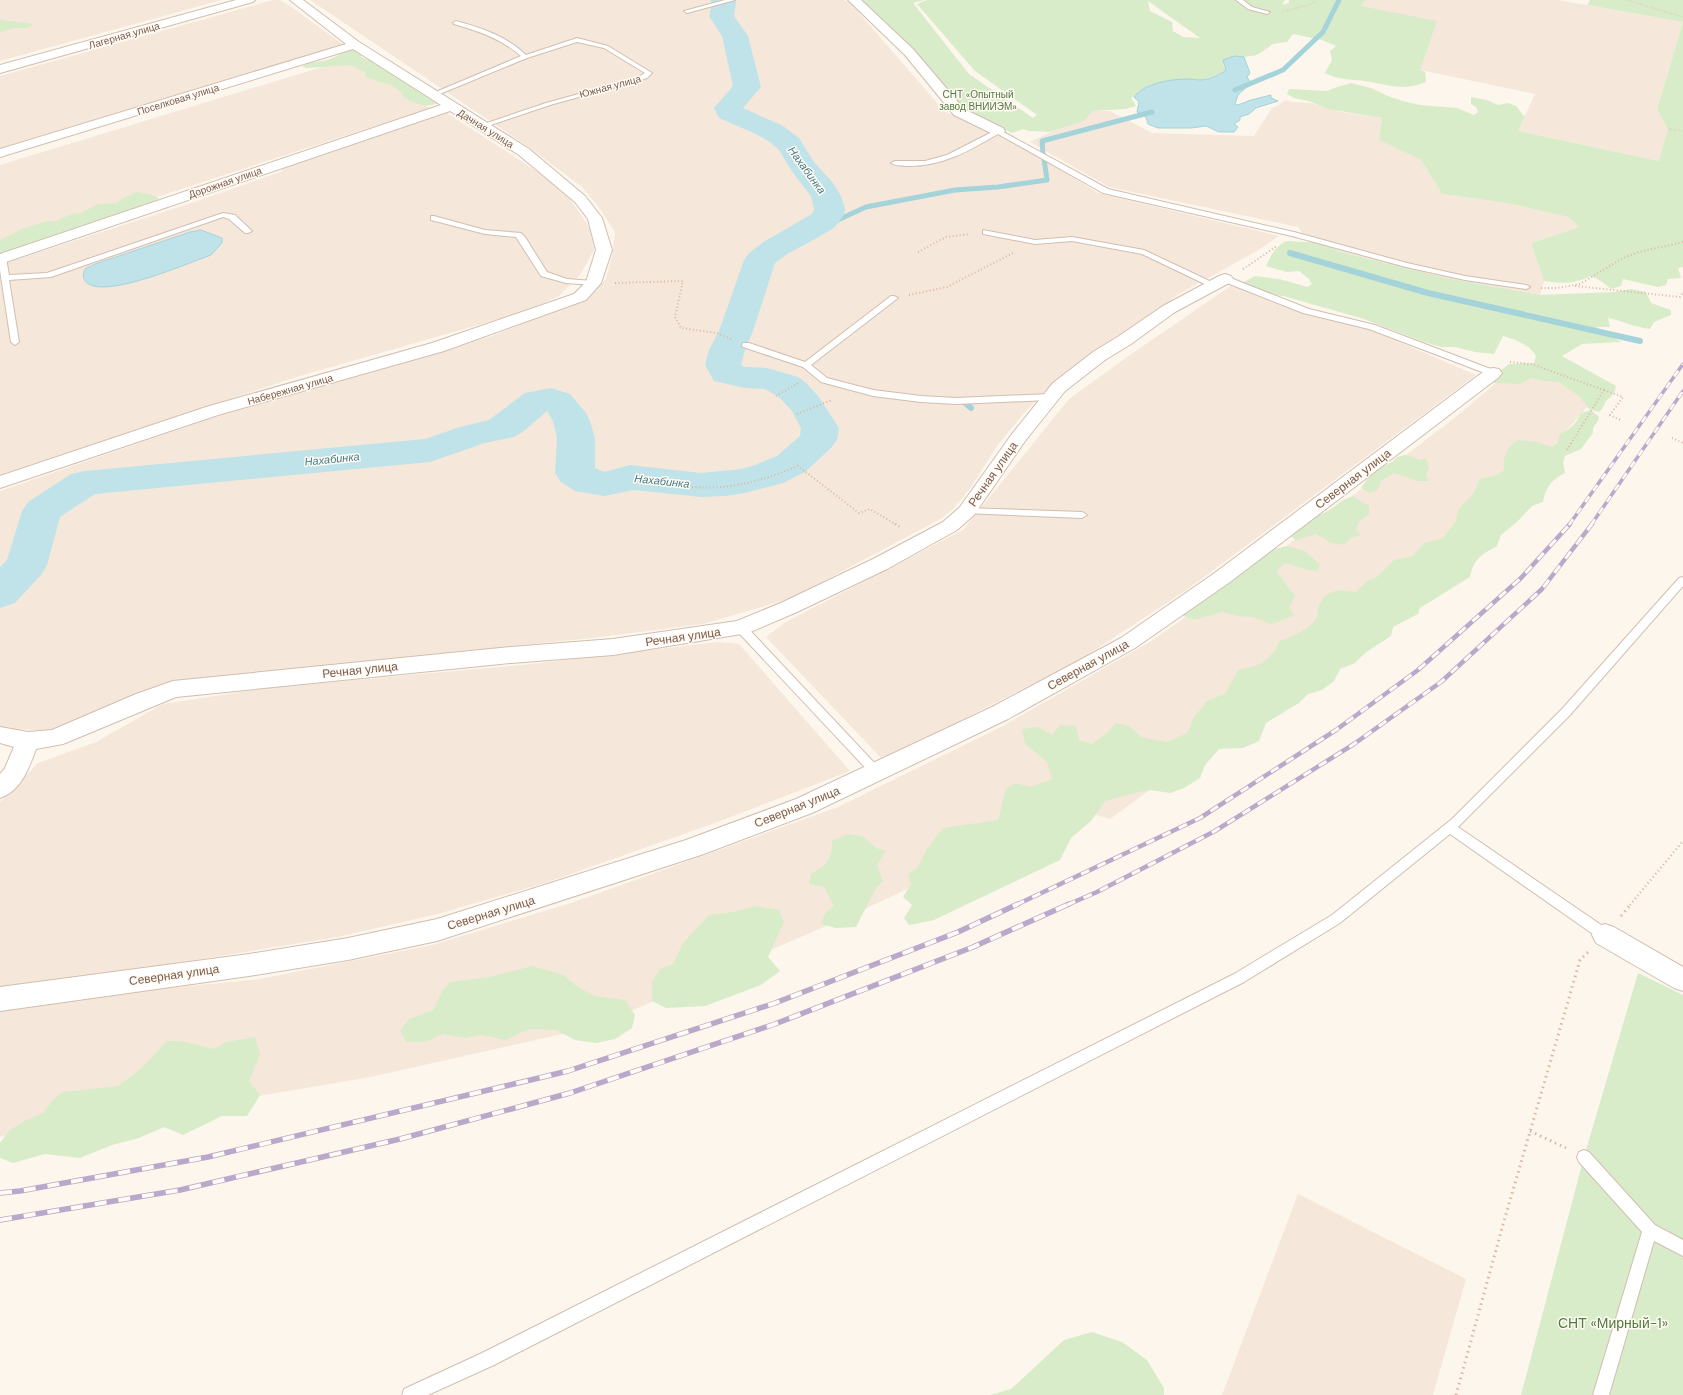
<svg xmlns="http://www.w3.org/2000/svg" width="1683" height="1395" font-family="'DM Sans',sans-serif">
  <rect width="100%" height="100%" fill="#fdf6ec"/>
  <g fill="#f5e8da">
    <path d="M0 0H222L0 61Z"/>
    <path d="M273 0H280L290 6 344 45 0 148V76Z"/>
    <path d="M310 0H845L853 6 944 111 1015 142 1098 193 1279 236 1257 251 1177 295 1153 316 1081 361 1052 384 1024 413 997 446 971 487 953 509 942 518 792 598 703 624 592 638 172 681 124 699 83 722 51 731 0 728V491L209 419 492 336 587 297 606 279 612 256 615 232 598 206 581 186 530 148Z"/>
    <path d="M1366 0H1558L1683 22 1657 108 1669 129 1659 161 1518 131 1535 94 1420 70 1361 6Z"/>
    <path d="M355 57 430 108 0 248V165Z"/>
    <path d="M1285 100 1293 102 1311 103 1342 112 1382 118 1379 140 1421 160 1442 194 1507 203 1568 217 1581 227 1531 243 1544 281 1540 295 1502 289 1446 278 1341 252 1323 243 1309 242 1298 227 1109 187 1030 142 1063 126 1084 121 1092 111H1110L1152 133 1254 136 1272 108 1279 105Z"/>
    <path d="M447 113 535 170 567 195 590 228 594 250 580 275 559 296 527 311 293 378 0 477V265L188 204 283 171 280 168Z"/>
    <path d="M1232 285 1303 313 1367 328 1476 375 1185 591 1081 659 883 760 766 637 784 623 963 530 1069 399 1127 357Z"/>
    <path d="M1515 367 1599 393 1492 517 1409 601 1110 819 1079 810 849 916 594 1027 370 1077 134 1117 0 1137V1008L97 995 260 979 432 945 574 902 838 807 1001 727 1150 642 1274 555 1452 420Z"/>
    <path d="M718 642 739 644 850 771 715 823 548 882 438 914 337 937 177 963 0 987V802L38 763 96 742 163 704 268 688 532 664Z"/>
    <path d="M1298 1194 1466 1279 1433 1395H1222Z"/>
  </g>
  <g fill="#d8ecc9" fill-rule="evenodd">
    <path d="M857 0H924L913 3 969 74 1033 118 1037 115 975 71 917 4 927 0H1285L1282 5 1289 3V0H1366L1361 6 1437 21 1420 70 1425 72 1426 82C1400 92 1389 84 1364 81 1350 79 1339 80 1325 73L1332 60 1330 51 1336 46 1322 40 1293 34 1287 42 1273 44 1257 55 1244 57 1234 56 1223 65 1226 70 1223 73 1201 80 1189 79 1150 85 1131 98 1136 106 1125 109 1093 111 1084 121 1049 132 1029 131 1023 129 1012 133 966 112 915 50 870 9ZM1148 1 1200 38 1183 37 1173 31 1172 22 1150 11Z"/>
    <path d="M1590 0H1683V267L1678 268 1681 278 1668 279 1666 285 1658 287 1623 279 1621 286 1611 289 1601 281 1591 276C1572 284 1565 284 1544 281L1531 243 1580 227 1568 217 1507 203 1442 194 1421 160 1379 140 1382 118 1328 109 1309 101 1294 98 1287 94 1289 89 1327 91 1334 88 1351 83 1371 88 1390 97 1403 101 1420 105 1457 108 1474 115 1478 112 1476 107 1471 104V97L1487 100 1498 105 1508 103 1516 106 1523 115 1525 116 1518 131 1659 161 1668 129 1657 109 1683 22 1587 5Z"/>
    <path d="M0 19C11 23 22 21 34 24L27 28H14L0 32Z"/>
    <path d="M354 50 363 53 361 57 379 64 381 68 407 82 408 85C418 89 429 97 438 103 425 109 415 103 404 98 400 84 377 82 366 77L365 72 351 65 307 68 302 67C310 62 318 62 327 60 337 57 344 51 354 50Z"/>
    <path d="M137 192 149 194 159 198 154 203 0 257V240L24 228 47 221H56L72 214 81 213 98 204 116 203 123 198Z"/>
    <path d="M1286 241 1323 243 1341 252 1446 278 1540 295 1614 292 1631 289 1646 292 1651 303 1671 310V315L1654 322 1650 329C1634 327 1623 321 1608 318L1610 327H1597C1603 334 1613 336 1621 342L1582 344 1562 356 1616 386C1613 399 1611 394 1605 403 1603 407 1602 409 1599 412L1589 409 1579 396 1559 382 1545 381 1531 378 1520 384 1494 383 1490 376 1500 371 1509 364 1534 363 1536 356C1529 344 1516 340 1503 336L1494 354 1475 352 1455 347H1441L1424 342 1361 318 1283 296 1266 294 1247 288 1244 282 1255 276 1279 279 1308 287 1312 284 1309 279 1299 271 1287 272 1266 266C1271 255 1275 247 1286 241Z"/>
    <path d="M1591 410 1599 417 1598 421 1593 428V433L1581 449 1565 456 1563 462 1565 473C1552 480 1546 486 1543 502L1532 506 1518 521 1501 535 1497 546C1481 555 1474 558 1470 577L1420 608 1418 614 1393 627 1391 636 1365 653 1355 663 1340 669 1334 681 1322 690 1308 694 1299 703 1266 723 1259 741 1243 748 1219 749 1205 765 1200 778 1184 788 1170 793 1150 790 1134 793 1105 801 1091 821 1071 838 1060 860 934 920 909 925 904 918 912 905 903 897 911 884 908 874 917 868 927 849 943 828 998 820 1006 789 1015 783 1032 787 1052 779 1047 762 1025 744 1022 729 1038 727 1052 735 1060 725 1076 726 1079 740 1092 744 1107 733 1116 723 1129 726 1141 737 1167 742 1187 733 1194 717 1208 700 1225 694 1238 670C1260 666 1270 661 1280 641 1290 638 1309 629 1315 620 1318 617 1317 610 1319 605 1327 588 1340 590 1356 592L1368 580 1377 577 1394 560 1413 556 1424 543 1443 538 1456 521 1458 510 1473 494 1480 479 1498 475 1504 470C1503 456 1506 447 1518 440L1538 442 1552 447 1557 443 1560 434C1571 429 1576 424 1581 413Z"/>
    <path d="M1405 455 1421 460 1426 458 1429 468 1426 475 1429 481H1417L1394 473 1381 481 1378 489 1370 493 1361 488 1373 471 1392 462 1397 457Z"/>
    <path d="M1353 496 1369 506V514L1359 522 1356 529 1361 535 1350 538 1345 545 1332 543 1316 534 1296 540 1290 536C1294 529 1302 520 1311 517 1316 515 1321 515 1326 512 1337 506 1340 500 1353 496Z"/>
    <path d="M1287 546 1305 551 1320 565 1317 571 1304 569 1286 563 1276 571 1295 596 1289 608 1295 615 1272 624 1253 617 1238 616 1221 612 1195 620 1181 615 1266 551Z"/>
    <path d="M847 834 862 836 876 848 886 851 877 865 883 881 876 888 856 927 836 928 821 924 825 913 834 906 824 887 809 884 811 874C828 864 831 862 832 841Z"/>
    <path d="M755 906 779 910 784 922 768 957 780 971 761 985 705 1006 666 1008 652 1001V982L660 969 673 964 683 943 709 915 733 912Z"/>
    <path d="M532 966 564 975 575 985 594 996 625 1000 635 1015 632 1028 615 1039 596 1043 575 1040 556 1030 529 1029 505 1040 482 1035 465 1038 443 1034 425 1042H406L400 1031 409 1019 433 1010 442 991 450 982 489 977Z"/>
    <path d="M1638 973 1683 995V1395H1521L1584 1157Z"/>
    <path d="M255 1037 260 1054 249 1081 260 1095 247 1116H222L183 1135 164 1127 139 1138 112 1145 80 1158 45 1154 13 1163 0 1158V1143L9 1131 24 1121 43 1113 53 1100 63 1092 118 1086 142 1068 167 1041H181L214 1049 226 1042Z"/>
    <path d="M1092 1332 1122 1342 1147 1360 1164 1388V1395H990L1011 1389 1064 1340Z"/>
  </g>
  <g fill="#bfe3e8" stroke="#a5d3da">
    <path d="M1234 56 1244 57 1250 73 1247 77 1251 83 1238 95 1235 104 1238 105 1251 100 1271 95V98L1278 101 1256 108 1249 114 1240 117V120L1234 124 1238 127 1234 132H1219L1206 126 1191 128H1158L1148 124 1146 117 1137 112 1139 102 1134 97C1145 83 1171 79 1188 79 1192 79 1196 80 1200 80 1207 80 1221 75 1226 70L1223 60Z"/>
    <path d="M201 230 222 238V243L211 255C188 263 106 299 87 283 82 278 83 274 85 269L95 264 190 232Z"/>
  </g>
  <g fill="none" stroke-linecap="round" stroke-linejoin="round">
    <g stroke="#a5d3da" stroke-width="5">
      <path d="M1235 90 1283 70 1323 32 1339 0"/>
      <path d="M1043 153 1042 141 1152 112"/>
      <path d="M816 230 866 207 955 190 998 187 1047 180 1044 159"/>
    </g>
    <g stroke="#a5d3da" stroke-width="6">
      <path d="M767 252 818 229"/>
      <path d="M1290 253 1428 293 1640 341"/>
      <path d="M964 402 971 408"/>
    </g>
    <path fill="#bfe3e8" fill-rule="evenodd" d="M710 0H735L736 2 734 16 748 36 761 87 743 108 783 126 799 138 814 162 833 183 841 196 845 209 844 215 834 228 817 238 787 254 775 263 753 331 745 350 741 365 745 367 767 368 798 377 805 382 818 396 839 428 837 440 831 448 805 472 783 483 745 493 726 496 701 497 634 490 604 496 575 491 561 482 555 473 557 438 553 421 547 411 524 431 514 437 485 443 430 462 95 494 60 517 47 565 41 575 15 603 0 608V567L7 560 22 511 28 502 71 474 85 471 425 439 460 427 489 420 525 393 551 388 570 394 586 413 590 421 595 438V468L604 472 630 465 701 473 742 469 755 465 777 456 800 436 801 428 792 411 780 398 772 393 765 389 745 388 714 381 705 365 709 350 719 331 744 260 749 253 765 241 812 214 814 209 811 196 793 173 779 150 770 142 756 134 719 118 714 108 733 86 722 36 709 16 712 3Z"/>
    <g stroke="#d1beb0" stroke-width="2">
      <g id="lane">
        <path d="M725 0H735L687 13 684 11Z"/>
        <path d="M1236 0H1243L1252 7 1270 12 1267 14 1248 9Z"/>
        <path d="M456 21C482 28 506 36 526 55L577 38 608 46 652 73 647 78 641 80 550 105 485 127H481V125L546 103 637 78 645 73 604 48 577 42 527 58 435 96H431V94L521 56C502 39 478 31 454 24L453 23Z"/>
        <path d="M998 129 1108 189 1294 232 1407 263 1465 276 1526 285 1530 287 1526 289 1465 280 1406 267 1292 236 1103 193 998 134C969 151 941 167 906 166 901 165 895 166 891 163L895 161H925L947 155Z"/>
        <path d="M223 213 235 215 252 231 248 233H245L229 219 223 217 51 277 9 280 19 342 15 345 11 342 0 270V256H5L6 258 9 275 47 273Z"/>
        <path d="M431 216H434L485 230 521 233 525 237 547 272 567 279 593 281 597 283 593 285 566 283 541 276 516 237 485 234 431 220Z"/>
        <path d="M983 230 1035 240 1072 237 1144 250 1218 285 1217 287H1211L1142 254 1072 241 1035 244 983 234Z"/>
        <path d="M1222 277H1228L1309 309 1375 325 1496 371 1497 373 1493 376 1490 375 1369 329 1303 313 1222 281Z"/>
        <path d="M891 296H894L898 298 811 365 827 378 873 390 921 396 956 398 1050 394 1054 397 1050 400 956 404 921 402 873 396 821 382 803 367 743 347 742 345 743 343H749L805 362Z"/>
        <path d="M967 508 1082 512 1087 515 1082 518 964 513 962 511 964 509Z"/>
        <path d="M1683 577V586L1570 715 1458 827 1610 931 1611 935 1610 939 1605 940 1600 939 1450 834 1340 923 1244 982 494 1365 428 1395H402L404 1389 482 1353 1234 974 1332 915 1452 819 1562 709 1679 578Z"/>
        <path d="M741 624 745 625 881 770 883 773 881 776 877 777 873 776 737 631 736 628 737 625Z"/>
        <path d="M1584 1150 1589 1152 1655 1225 1683 1240V1256L1654 1241 1609 1395H1593L1642 1232 1579 1162 1577 1157 1579 1152Z"/>
      </g>
    </g>
    <g stroke="#d1beb0" stroke-width="2">
      <g id="street">
        <path d="M236 0H255L253 2 0 73V65Z"/>
        <path d="M290 0H303L359 42 529 149 585 196 602 218 612 250 601 283 586 300 444 351 218 415 0 488V476L206 407 432 343 574 294 586 282 596 250 588 219 575 202 519 155 450 111 0 264V254L441 105 353 49 0 157V149L346 44Z"/>
        <path d="M848 0H861L913 49 964 109 1003 128 1005 131 1003 134H993L954 115 905 55Z"/>
        <path d="M1225 274 1231 276 1233 279 1231 282 1175 312 1131 344 1105 360 1065 391 1025 441 974 515 957 530 887 569 797 612 748 633 613 655 511 663 176 697 63 744 36 749C29 768 21 791 0 798V774L5 768 14 747 0 743V727L28 732 52 730 136 694 173 681 511 647 613 639 737 621 783 602 873 559 943 522 960 507 1012 434 1053 383 1093 352 1119 336 1163 306 1219 276Z"/>
        <path d="M1493 368 1499 369 1502 373 1499 377 1230 582 1135 648 1008 719 812 813 701 855 437 941 348 960 249 976 0 1011V987L249 954 348 938 437 919 686 840 796 799 992 707 1121 638 1216 572 1487 369Z"/>
        <path d="M1605 924 1614 927 1683 967V991L1674 988 1596 943 1592 935 1596 927Z"/>
      </g>
    </g>
    <g stroke="#d9b8a5" stroke-width="1.5" stroke-dasharray="0.5 2" stroke-linecap="butt">
      <path d="M1626 0 1683 17"/>
      <path d="M1282 12 1312 4 1317 0"/>
      <path d="M1669 129 1683 131"/>
    </g>
    <g stroke="#d9b8a5" stroke-width="2" stroke-dasharray="1 2.5" stroke-linecap="butt">
      <path d="M918 252 946 237 970 234"/>
      <path d="M1243 269 1277 246"/>
      <path d="M615 283 683 281 675 317 681 328 717 333 731 339"/>
      <path d="M1575 286 1680 297 1683 292"/>
      <path d="M1541 288H1557L1580 284 1621 259 1639 252 1683 242"/>
      <path d="M909 295 947 287 1013 253"/>
      <path d="M1510 362 1531 364 1604 390 1567 450"/>
      <path d="M1604 390 1623 397 1610 415 1620 420"/>
      <path d="M776 396 800 382"/>
      <path d="M797 414 832 400"/>
      <path d="M1672 438 1683 443"/>
      <path d="M678 486C727 491 753 484 798 466L859 513 870 509 897 525"/>
    </g>
    <g stroke="#d9b8a5" stroke-width="2.5" stroke-dasharray="1 3" stroke-linecap="butt">
      <path d="M895 524 902 528"/>
      <path d="M1630 905 1683 841"/>
    </g>
    <g stroke="#d9b8a5" stroke-width="3" stroke-dasharray="1.5 4" stroke-linecap="butt">
      <path d="M1621 916 1631 904"/>
      <path d="M1530 1131 1566 1148"/>
      <path d="M1456 1395 1504 1221 1580 960 1588 952"/>
    </g>
    <use href="#lane" fill="#fff" fill-rule="evenodd"/>
    <use href="#street" fill="#fff" fill-rule="evenodd"/>
    <g stroke="#b9a8c9" stroke-width="3.5">
      <g id="rail-far2">
        <path d="M1569 525 1683 364"/>
        <path d="M1591 525 1683 391"/>
      </g>
    </g>
    <g stroke="#b9a8c9" stroke-width="4.5">
      <g id="rail-far1">
        <path d="M1016 905 1200 818 1336 730 1418 670 1521 578 1570 524"/>
        <path d="M1067 905 1097 892 1215 831 1354 744 1441 682 1542 589 1592 524"/>
      </g>
    </g>
    <g stroke="#b9a8c9" stroke-width="5.5">
      <g id="rail">
        <path d="M0 1193 20 1191 208 1157 568 1071 775 1003 958 932 1018 904"/>
        <path d="M0 1220 180 1190 400 1139 570 1093 775 1024 973 947 1069 904"/>
      </g>
    </g>
    <use href="#rail-far2" stroke="#fffaf3" stroke-width="2.5" stroke-dasharray="7" stroke-linecap="butt"/>
    <use href="#rail-far1" stroke="#fffaf3" stroke-width="3" stroke-dasharray="9" stroke-linecap="butt"/>
    <use href="#rail" stroke="#fffaf3" stroke-width="4" stroke-dasharray="12" stroke-linecap="butt"/>
  </g>
  <g text-anchor="middle" stroke-width="3" stroke-linejoin="round" paint-order="stroke">
    <g font-size="10" fill="#7a5c4d" stroke="#fffaf3">
      <text transform="translate(124 35) rotate(-16)" y="4">Лагерная улица</text>
      <text transform="translate(610 86) rotate(-15)" y="4">Южная улица</text>
      <text transform="translate(178 99) rotate(-17)" y="4">Поселковая улица</text>
      <text transform="translate(486 128) rotate(32)" y="4">Дачная улица</text>
      <text transform="translate(225 182) rotate(-19)" y="4">Дорожная улица</text>
      <text transform="translate(290 389) rotate(-16)" y="4">Набережная улица</text>
    </g>
    <g font-size="10" fill="#537a41" stroke="#fffaf3">
      <text x="978" y="98">СНТ «Опытный<tspan x="978" dy="12">завод ВНИИЭМ»</tspan></text>
    </g>
    <g font-size="11" font-style="italic" fill="#437c86" stroke="#fffaf3">
      <text transform="translate(807 170) rotate(54)" y="4">Нахабинка</text>
      <text transform="translate(332 459) rotate(-6)" y="4">Нахабинка</text>
      <text transform="translate(662 481) rotate(6)" y="4">Нахабинка</text>
    </g>
    <g font-size="12" fill="#7a5c4d" stroke="#fffaf3">
      <text transform="translate(993 474) rotate(-55)" y="4">Речная улица</text>
      <text transform="translate(1353 479) rotate(-37)" y="4">Северная улица</text>
      <text transform="translate(683 637) rotate(-8)" y="4">Речная улица</text>
      <text transform="translate(1088 665) rotate(-29)" y="4">Северная улица</text>
      <text transform="translate(360 670) rotate(-6)" y="4">Речная улица</text>
      <text transform="translate(797 807) rotate(-22)" y="4">Северная улица</text>
      <text transform="translate(491 913) rotate(-17)" y="4">Северная улица</text>
      <text transform="translate(174 975) rotate(-8)" y="4">Северная улица</text>
    </g>
    <g font-size="14" fill="#537a41" stroke="#fffaf3">
      <text x="1613" y="1328">СНТ «Мирный-1»</text>
    </g>
  </g>
</svg>
